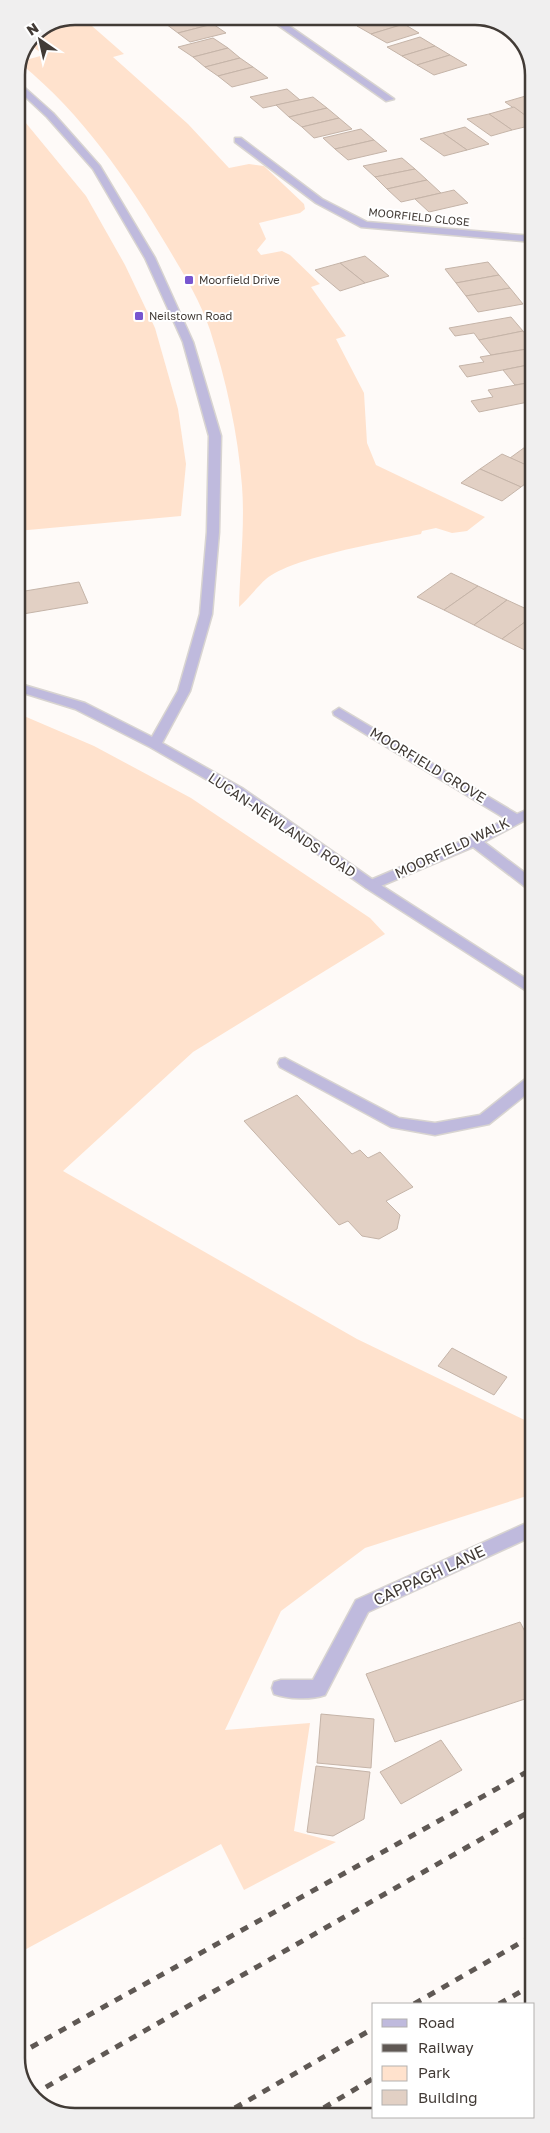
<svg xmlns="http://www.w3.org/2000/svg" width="550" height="2133" font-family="'Golos Text',sans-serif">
  <rect width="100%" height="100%" fill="#fefaf8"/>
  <g fill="#ffe2cd">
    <path d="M75 16H98L92 26 124 54 113 57 188 124 229 168 249 164 264 166 304 204 305 209 300 213 259 223 266 239 257 250 261 255 282 251 290 255 320 284 311 287 346 336 336 339 364 393 367 443 376 465 485 517 467 531 452 533 436 528 422 531 421 534C384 542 293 557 266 579 257 587 249 598 239 607 240 567 245 525 242 486 238 433 226 380 210 330 200 300 183 273 167 246 127 179 82 114 21 64L22 61 44 55 29 44 34 33Z"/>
    <path d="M16 111 86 196 125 265 155 328 178 409 186 464 181 516 17 531Z"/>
    <path d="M17 713 94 746 191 798 370 918 385 934 193 1052 63 1171 357 1339 533 1424V1494L365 1548 281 1611 225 1730 310 1723 294 1831 336 1842 244 1890 221 1844 17 1954Z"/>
  </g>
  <g fill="#e2d0c4" stroke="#c5b4a8">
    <path d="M156 16H197L166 24Z"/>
    <path d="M197 16H203L213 24 178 33 166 24Z"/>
    <path d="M386 17 404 24 371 34 357 26Z"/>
    <path d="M213 24 226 33 190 42 178 33Z"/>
    <path d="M404 24 419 33 387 43 371 34Z"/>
    <path d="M420 37 435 46 402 56 387 47Z"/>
    <path d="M213 38 228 48 193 57 178 47Z"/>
    <path d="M435 46 450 55 417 65 402 56Z"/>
    <path d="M228 48 240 58 205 67 193 57Z"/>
    <path d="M450 55 467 65 434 75 417 65Z"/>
    <path d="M240 58 253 67 218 76 205 67Z"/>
    <path d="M253 67 268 78 232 87 218 76Z"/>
    <path d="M287 89 300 100 263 108 250 97Z"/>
    <path d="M529 95 533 98V117L528 118 505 102Z"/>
    <path d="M313 97 327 108 289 117 276 105Z"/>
    <path d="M514 107 533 121V125L512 130 489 114Z"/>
    <path d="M327 108 339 118 302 127 289 117Z"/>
    <path d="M489 114 512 130 491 136 467 119Z"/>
    <path d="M339 118 352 129 314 138 302 127Z"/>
    <path d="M465 127 489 144 467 150 443 133Z"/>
    <path d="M361 129 374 140 335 149 323 138Z"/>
    <path d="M443 133 467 150 444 156 420 139Z"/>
    <path d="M374 140 387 151 348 160 335 149Z"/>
    <path d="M402 158 415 169 375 177 363 166Z"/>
    <path d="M415 169 427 180 387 189 375 177Z"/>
    <path d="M427 180 441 193 401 202 387 189Z"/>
    <path d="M454 190 468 203 429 212 415 199Z"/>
    <path d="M365 256 389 276 365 283 340 263Z"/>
    <path d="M488 262 499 275 456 283 445 269Z"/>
    <path d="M340 263 365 283 340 291 315 270Z"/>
    <path d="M499 275 510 288 466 296 456 283Z"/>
    <path d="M510 288 523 304 478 312 466 296Z"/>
    <path d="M511 317 523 331 479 340 474 333 455 336 449 328Z"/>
    <path d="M523 331 533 343V348L491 355 479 340Z"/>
    <path d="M533 348V364L467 377 459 366 484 362 480 357Z"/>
    <path d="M533 364V382L515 385 503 370Z"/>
    <path d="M533 382V401L479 412 471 401 493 397 488 390Z"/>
    <path d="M532 442 533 468 510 458Z"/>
    <path d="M502 454 533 468V478L521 487 480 469Z"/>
    <path d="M480 469 521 487 502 501 461 483Z"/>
    <path d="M451 573 478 586 444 610 417 597Z"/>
    <path d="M17 576H19L25 591 79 582 88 603 17 615Z"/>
    <path d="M478 586 507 600 474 625 444 610Z"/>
    <path d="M507 600 533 612V616L502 639 474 625Z"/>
    <path d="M533 616V649L529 652 502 639Z"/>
    <path d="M297 1095 352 1154 360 1150 368 1158 380 1152 413 1187 386 1201 400 1215 397 1229 379 1239 362 1236 348 1221 339 1225 244 1121Z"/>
    <path d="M452 1348 507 1377 494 1395 438 1366Z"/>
    <path d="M520 1622 534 1649V1696L395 1742 366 1674Z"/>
    <path d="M321 1714 374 1719 371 1768 317 1763Z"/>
    <path d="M441 1740 462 1770 401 1804 380 1772Z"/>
    <path d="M316 1766 370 1772 364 1819 333 1836 307 1832Z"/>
  </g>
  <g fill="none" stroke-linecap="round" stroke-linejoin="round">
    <g stroke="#d8d4d1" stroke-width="3">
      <path id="service" d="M285 1058 399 1118 435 1123 480 1115 528 1077 533 1076V1089L489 1124 435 1135 391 1127 280 1067 278 1063 280 1059Z"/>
    </g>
    <g stroke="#d8d4d1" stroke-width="3">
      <g id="minor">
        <path d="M265 16H275L394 99 386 101Z"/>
        <path d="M514 32 518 36H513Z"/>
        <path d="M235 138H241L322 199 367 222 533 236V242L361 227 316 203 235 142Z"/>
        <path d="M339 708 517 814 533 807V816L484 842 533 879V891L528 889 473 847 376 888H366L364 885 366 882 469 838 506 819 334 715 333 712Z"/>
        <path d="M533 1520V1536L368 1612 325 1695C311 1700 288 1699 274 1694L272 1688 274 1682 281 1680H313L356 1600Z"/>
      </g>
    </g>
    <g stroke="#d8d4d1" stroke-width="3">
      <path id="tertiary" d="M16 80 53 113 100 166 155 258 193 342 221 436 219 532 212 614 190 691 162 743 242 788 376 882 533 983V995L366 888 232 794 150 747 75 709 17 691V683L85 703 152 737 178 691 200 614 207 532 209 436 183 342 145 258 93 169 47 117 16 88Z"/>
    </g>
    <use href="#service" fill="#bfbadd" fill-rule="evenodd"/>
    <use href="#minor" fill="#bfbadd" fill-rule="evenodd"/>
    <use href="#tertiary" fill="#bfbadd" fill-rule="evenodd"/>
    <g stroke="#5f5854" stroke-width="5" stroke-dasharray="8 8" stroke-linecap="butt">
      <path d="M414 2004 534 1935"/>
      <path d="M499 2004 534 1984"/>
      <path d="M17 2055 534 1768"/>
      <path d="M32 2095 534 1809"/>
      <path d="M221 2116 374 2028"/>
      <path d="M310 2116 374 2078"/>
    </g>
  </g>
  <g fill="#7756d0" stroke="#fff" stroke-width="2">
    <rect x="184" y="275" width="10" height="10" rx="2.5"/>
    <rect x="134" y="311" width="10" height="10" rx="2.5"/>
  </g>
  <g text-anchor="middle" stroke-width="4" stroke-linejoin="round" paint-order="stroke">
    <g font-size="11" fill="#423b36" stroke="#fff">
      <text transform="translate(419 217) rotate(6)" y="4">MOORFIELD CLOSE</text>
    </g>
    <g font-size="11" fill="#423b36" stroke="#fff" text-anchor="start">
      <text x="199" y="284">Moorfield Drive</text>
      <text x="149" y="320">Neilstown Road</text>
    </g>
    <g font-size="14" fill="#423b36" stroke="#fff">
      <text transform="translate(428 765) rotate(31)" y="5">MOORFIELD GROVE</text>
      <text transform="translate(282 825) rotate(34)" y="5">LUCAN-NEWLANDS ROAD</text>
      <text transform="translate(452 848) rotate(-25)" y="5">MOORFIELD WALK</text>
    </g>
    <g font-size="16" fill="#423b36" stroke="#fff">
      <text transform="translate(429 1575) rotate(-25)" y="6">CAPPAGH LANE</text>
    </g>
  </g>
  <path d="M0 0H550V2133H0ZM75 25H475A50 50 0 0 1 525 75V2058A50 50 0 0 1 475 2108H75A50 50 0 0 1 25 2058V75A50 50 0 0 1 75 25Z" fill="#f0efef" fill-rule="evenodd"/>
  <path fill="none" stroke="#423b36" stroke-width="2.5" d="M75 25H475A50 50 0 0 1 525 75V2058A50 50 0 0 1 475 2108H75A50 50 0 0 1 25 2058V75A50 50 0 0 1 75 25Z"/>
  <rect x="372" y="2003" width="162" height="115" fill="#ffffff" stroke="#b3b1af"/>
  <rect x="382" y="2019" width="25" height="8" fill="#bfbadd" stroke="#b3b1af"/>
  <text x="418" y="2028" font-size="15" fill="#423b36">Road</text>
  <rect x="382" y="2044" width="25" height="8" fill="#5f5854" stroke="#b3b1af"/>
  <text x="418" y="2053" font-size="15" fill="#423b36">Railway</text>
  <rect x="382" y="2066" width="25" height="15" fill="#ffe2cd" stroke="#b3b1af"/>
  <text x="418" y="2078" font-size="15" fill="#423b36">Park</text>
  <rect x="382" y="2090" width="25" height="15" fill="#e2d0c4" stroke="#b3b1af"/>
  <text x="418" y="2103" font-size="15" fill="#423b36">Building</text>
  <g transform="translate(40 40) rotate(326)" stroke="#ffffff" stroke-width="4" paint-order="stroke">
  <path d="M0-4L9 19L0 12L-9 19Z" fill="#423b36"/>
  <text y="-8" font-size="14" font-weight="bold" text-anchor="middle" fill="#423b36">N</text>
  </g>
</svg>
